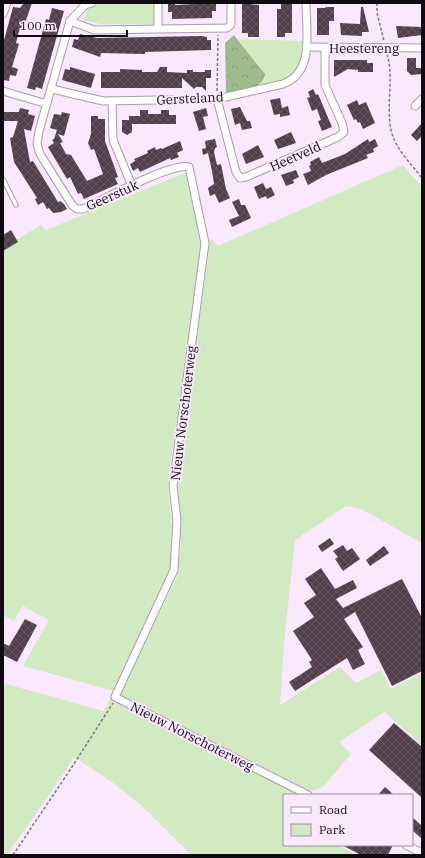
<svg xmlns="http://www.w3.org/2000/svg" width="425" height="858" font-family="'IBM Plex Serif',serif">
  <defs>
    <pattern id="forest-crowns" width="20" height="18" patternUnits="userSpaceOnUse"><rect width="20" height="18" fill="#9ebb8c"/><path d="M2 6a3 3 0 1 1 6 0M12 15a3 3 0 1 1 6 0" fill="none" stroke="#879f78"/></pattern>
    <pattern id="building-cross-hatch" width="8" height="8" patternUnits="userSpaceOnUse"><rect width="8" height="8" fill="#533f4b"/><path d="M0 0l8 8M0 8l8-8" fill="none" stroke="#675761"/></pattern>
  </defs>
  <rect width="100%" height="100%" fill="#fae9fe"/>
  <g fill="#d1eac2">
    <path d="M100 3H154V24H100L83 20 87 10Z"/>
    <path d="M238 39 302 41C301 79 292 78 259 86L265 79V74Z"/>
    <path d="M403 165 422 187V543L361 509 346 506 295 540 284 643 280 705 340 667 356 683 381 670 391 689 422 673V746L385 712 339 742 351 754 323 787 311 791 120 695 177 577 181 546 175 485 209 252H206L207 241 212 239 218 246Z"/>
    <path d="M187 172 203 240 169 474 168 488 174 547 171 572 114 691 23 666 49 620 23 606 14 621 3 615V248L41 225 46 230Z"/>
    <path d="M6 684 104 711 111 698 300 795H284V845H337L357 855H191L142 806 112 782 74 757 61 778 7 855H3V690Z"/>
  </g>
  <path fill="url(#forest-crowns)" d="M234 35 265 74C264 90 238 90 226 93L225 43Z"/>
  <g fill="url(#building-cross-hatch)">
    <path d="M24 3H32L23 29 19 31 16 43 19 44 12 67 18 69 16 76 10 75 9 81 3 80V44L13 7 20 8Z"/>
    <path d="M168 3H175V5L216 3V11H212V18L172 19V12H168Z"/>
    <path d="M242 3 259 5V37H248V33H242Z"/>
    <path d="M281 3H292V33H285V37H277V9H281Z"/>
    <path d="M325 7H334V21H329V35H317V8H326Z"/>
    <path d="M361 7H363L369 32H362V36L341 35 340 23 360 24Z"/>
    <path d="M52 8 64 11 42 89 36 87 35 90 27 88 46 19 49 20Z"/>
    <path d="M396 26 422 27V35L398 38Z"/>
    <path d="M80 34 97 38 202 36 207 37V40H211V50L145 52V54H142L101 53 100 57 72 47 74 39 78 40Z"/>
    <path d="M407 58H416V68H421L422 74 411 75 407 71Z"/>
    <path d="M334 60H367V63H373V72H358V70L348 69 334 77Z"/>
    <path d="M70 67 95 74 91 88 62 80 65 69 70 70Z"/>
    <path d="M160 67H167V72L187 73V70H193V72H205V70H211V78H206V91L202 87H196L194 89 182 78V88H101V72H120V69L142 70V72H157Z"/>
    <path d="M313 89 316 95 318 94 332 127 322 131 318 121 321 120 317 109 312 111 307 98 310 97 308 92Z"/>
    <path d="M280 98 282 108 288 106 290 115 280 117V114L274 115 270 100Z"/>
    <path d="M357 100 359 105 366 102 375 123 363 129 360 122 358 123 356 119 354 120 347 105Z"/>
    <path d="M240 107 247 121H250L252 128 242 130 240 123 235 125 231 109Z"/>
    <path d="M20 108 29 110 28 114 35 116 31 131 24 129 30 162 33 161 58 202 60 201 64 204 67 209 61 212 53 213 49 208 47 209 43 202 38 205 35 199 37 198 14 162 10 138 13 137 18 121H4L3 112H19Z"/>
    <path d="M206 108 208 116 203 117 206 129 199 131 193 112Z"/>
    <path d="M140 110H148V114H161V110H169V115H176V124H132V132L127 135 122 132V120H129V116H140Z"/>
    <path d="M62 112 70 114 64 136 58 134 63 142 60 143 66 154 71 155 87 181 103 174 94 149 91 150 88 143 91 134V116H98V119H105V141L118 177 115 178 118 184 84 199 81 193 78 194 70 177 67 179 48 147 54 143 52 140 54 139 57 130 50 128 54 114 61 115Z"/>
    <path d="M422 123V136L417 141 411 135Z"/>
    <path d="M291 132 296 143 278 149 274 140Z"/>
    <path d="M215 139 217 147 215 148 214 152 217 165 221 164 226 189 230 198 219 203 215 194 210 196 208 188 214 184 212 171 208 153 203 155 202 149 206 148 205 141Z"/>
    <path d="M368 139 369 142 375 139 378 146 373 149 374 152 366 155 368 158 326 175 308 185 303 174 311 171 309 166 311 165 310 162 319 157 322 163 345 154Z"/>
    <path d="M180 141 183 150 177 153 179 157 171 160 170 158 140 172 138 168 133 171 130 164 135 161 134 159 148 153 147 151 155 147 156 150 161 148 162 149Z"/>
    <path d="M258 145 264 157 246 164 242 154Z"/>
    <path d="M296 170 299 177 293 180 294 183 286 186 281 175Z"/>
    <path d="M263 183 266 189 271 187 275 195 267 199 266 196 259 199 254 187Z"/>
    <path d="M239 199 241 205H245L251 218 232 227 229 220 239 216 232 202Z"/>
    <path d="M11 230 18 242 3 251V235Z"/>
    <path d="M330 538 334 544 322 552 318 546Z"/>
    <path d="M343 545 347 551 352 548 360 559 343 571 335 559 338 557 333 551Z"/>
    <path d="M384 546 389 553 370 566 366 560Z"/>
    <path d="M321 568 335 589 353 580 357 588 336 599 343 608 402 579 422 618V671L392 686 355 612 344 619 363 647 358 650 365 664 353 670 347 658 295 691 289 682 312 667 309 662 312 660 293 631 314 617 304 603 316 595 305 579Z"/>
    <path d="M25 619 37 625 17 662 3 655V643L9 646Z"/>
    <path d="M394 723 422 747V798L369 750Z"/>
    <path d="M385 787 394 795H378Z"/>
    <path d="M412 817 422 826V839L412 830Z"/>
    <path d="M342 845H393L388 855H361Z"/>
  </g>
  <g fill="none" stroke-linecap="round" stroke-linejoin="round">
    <g stroke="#aa9bae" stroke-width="5.5">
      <path id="service" d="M3 179 16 205"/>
    </g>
    <g stroke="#aa9bae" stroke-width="9">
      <g id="minor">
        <path d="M92 3 85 5 70 21 39 131 37 144 40 154 72 205 77 209H83C102 200 172 162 189 167L205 243 173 486 177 521 174 570 115 697 308 795"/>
        <path d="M3 14 7 3"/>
        <path d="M70 21 94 30 227 28 231 25V3"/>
        <path d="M158 28V3"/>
        <path d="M306 47 422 48"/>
        <path d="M52 89 103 101 217 99 283 84C315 72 306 32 306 3"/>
        <path d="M3 91 47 104"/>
        <path d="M217 99 236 172 240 178 246 177 338 137 344 132 342 123 325 85V48"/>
        <path d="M112 101 113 140 132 186"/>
        <path d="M415 106 422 99"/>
        <path d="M406 845 422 853"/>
      </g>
    </g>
    <g stroke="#807583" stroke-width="1.5" stroke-dasharray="3 2" stroke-linecap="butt">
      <path d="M377 3V13L384 41"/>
      <path d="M387 54C395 81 384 110 393 137 399 152 412 165 422 178"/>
      <path d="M217 91 218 35"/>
      <path d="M13 855 70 770 113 703"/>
    </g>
    <use href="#service" stroke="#fff" stroke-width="3.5"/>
    <use href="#minor" stroke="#fff" stroke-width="7"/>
  </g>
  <g text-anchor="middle" stroke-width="4" stroke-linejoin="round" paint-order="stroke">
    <g font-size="13" fill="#100a11" stroke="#fae9fe">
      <text x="364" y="53">Heestereng</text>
      <text transform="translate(190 98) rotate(-3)" y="5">Gersteland</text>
      <text transform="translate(295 156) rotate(-24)" y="5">Heetveld</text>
      <text transform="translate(112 195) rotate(-24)" y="5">Geerstuk</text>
      <text transform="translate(183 413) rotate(-83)" y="5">Nieuw Norschoterweg</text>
      <text transform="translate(192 736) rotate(27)" y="5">Nieuw Norschoterweg</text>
    </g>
  </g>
  <rect width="425" height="858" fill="none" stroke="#100a11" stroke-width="8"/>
  <rect x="283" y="794" width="130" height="52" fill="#fae9fe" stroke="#9c909f"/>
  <rect x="291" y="807" width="20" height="6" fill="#ffffff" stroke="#9c909f"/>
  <text x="319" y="814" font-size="12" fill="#100a11">Road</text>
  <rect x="291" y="824" width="20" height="12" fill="#d1eac2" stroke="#9c909f"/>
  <text x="319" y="834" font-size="12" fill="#100a11">Park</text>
  <path d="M14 30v6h113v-6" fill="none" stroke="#100a11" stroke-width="2"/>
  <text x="20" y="30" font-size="12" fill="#100a11" stroke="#fae9fe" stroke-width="3" paint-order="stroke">100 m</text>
</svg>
